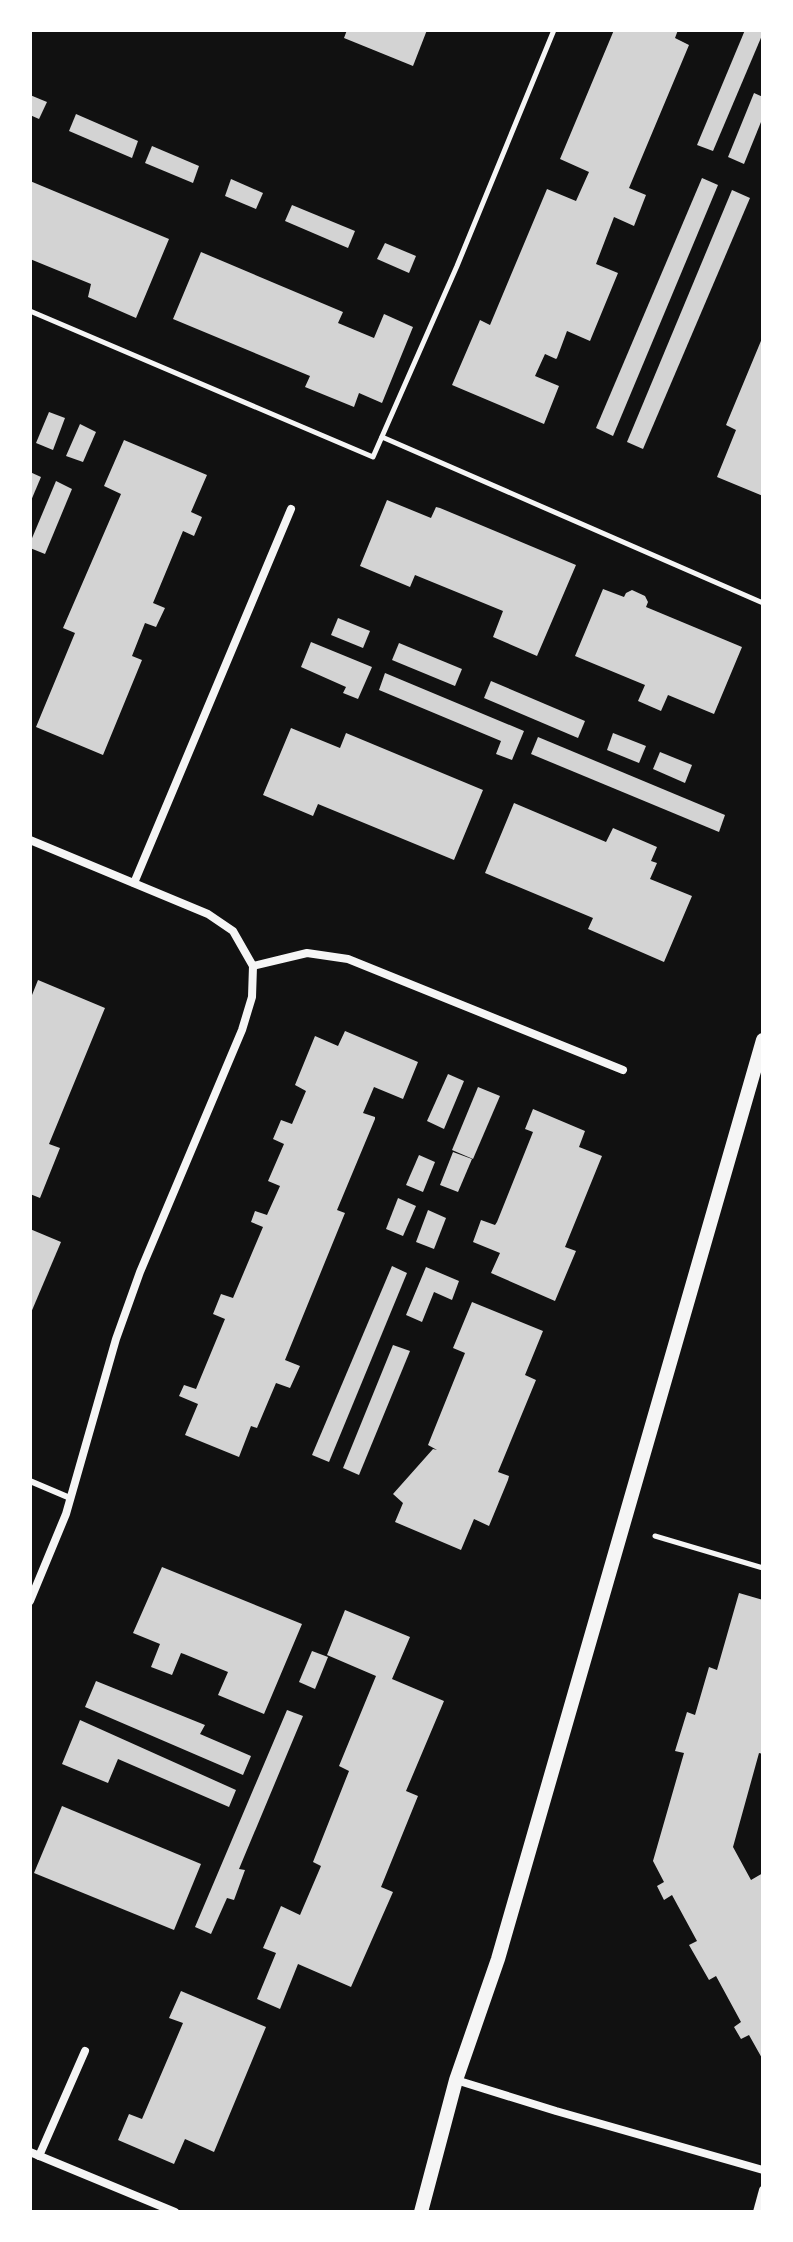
<svg xmlns="http://www.w3.org/2000/svg" width="793" height="2242" font-family="'Open Sans',sans-serif">
  <rect width="100%" height="100%" fill="#111"/>
  <g fill="#d3d3d3">
    <path d="M347 30H427L413 66 344 38Z"/>
    <path d="M614 30H678L675 38 689 45 629 188 646 195 634 226 614 217 596 264 618 273 590 341 567 331 557 358 556 359 545 354 535 376 559 386 544 424 452 385 480 320 490 325 547 189 576 201 589 172 560 159Z"/>
    <path d="M745 30H763V33L713 151 697 145Z"/>
    <path d="M754 93 763 97V117L744 164 728 157Z"/>
    <path d="M30 95 47 102 39 119 30 115Z"/>
    <path d="M76 114 138 141 132 158 69 131Z"/>
    <path d="M152 146 199 166 193 183 145 163Z"/>
    <path d="M702 178 718 185 613 436 596 428Z"/>
    <path d="M231 179 263 193 256 209 225 196Z"/>
    <path d="M30 181 169 239 136 318 88 297 91 284 30 259Z"/>
    <path d="M732 190 750 198 643 449 627 442Z"/>
    <path d="M292 205 355 231 348 248 285 221Z"/>
    <path d="M385 243 416 256 409 273 377 259Z"/>
    <path d="M201 252 343 312 338 323 374 338 384 314 413 327 382 403 359 393 354 407 305 387 310 376 173 319Z"/>
    <path d="M763 336V496L717 477 736 430 726 425Z"/>
    <path d="M49 412 65 418 53 450 36 443Z"/>
    <path d="M80 424 96 432 83 462 66 456Z"/>
    <path d="M124 440 207 475 191 512 202 517 194 536 183 531 153 603 165 608 156 627 145 623 132 656 142 660 103 755 36 727 75 633 63 628 121 494 104 486Z"/>
    <path d="M30 472 41 477 30 503Z"/>
    <path d="M56 481 72 489 45 554 30 548V543Z"/>
    <path d="M387 500 431 518 436 507 440 508 576 565 537 656 493 637 503 611 415 575 410 587 360 566Z"/>
    <path d="M603 589 624 597 626 593 632 590 645 596 648 602 646 607 742 647 714 714 668 695 661 711 638 701 645 685 575 656Z"/>
    <path d="M338 618 370 631 363 648 331 635Z"/>
    <path d="M311 642 372 667 358 699 343 693 346 687 301 667Z"/>
    <path d="M399 643 462 669 455 686 392 660Z"/>
    <path d="M385 673 524 731 512 760 496 754 501 741 379 690Z"/>
    <path d="M491 681 585 721 578 738 484 698Z"/>
    <path d="M291 728 340 748 346 733 483 790 454 860 318 804 313 816 263 795Z"/>
    <path d="M613 733 646 746 639 763 607 750Z"/>
    <path d="M538 737 725 815 719 832 531 754Z"/>
    <path d="M660 752 692 765 685 783 653 769Z"/>
    <path d="M514 803 606 842 613 828 657 847 651 861 657 863 650 879 692 896 664 962 588 929 593 918 485 873Z"/>
    <path d="M38 980 105 1008 49 1144 60 1148 40 1198 30 1194V1000Z"/>
    <path d="M345 1031 418 1062 403 1099 374 1087 363 1113 375 1117V1119L337 1210 345 1213 285 1360 300 1366 290 1388 276 1383 257 1428 251 1426 239 1457 185 1435 198 1404 179 1396 184 1385 196 1389 225 1319 213 1314 221 1294 233 1298 263 1227 251 1222 255 1211 267 1215 280 1186 268 1181 284 1144 273 1139 281 1120 292 1124 306 1091 295 1085 315 1036 338 1046Z"/>
    <path d="M448 1074 464 1081 444 1129 427 1121Z"/>
    <path d="M478 1087 500 1096 473 1159 452 1150Z"/>
    <path d="M533 1109 585 1131 579 1147 602 1156 565 1247 576 1251 555 1301 491 1273 500 1253 473 1242 481 1220 495 1225 497 1222 533 1132 525 1129Z"/>
    <path d="M453 1152 472 1159 458 1192 440 1185Z"/>
    <path d="M419 1155 435 1162 423 1192 406 1185Z"/>
    <path d="M398 1198 416 1206 403 1236 386 1229Z"/>
    <path d="M428 1210 446 1218 434 1249 416 1242Z"/>
    <path d="M30 1229 61 1242 30 1315Z"/>
    <path d="M392 1266 407 1273 329 1462 312 1455Z"/>
    <path d="M426 1267 459 1281 452 1300 434 1292 422 1322 406 1315Z"/>
    <path d="M472 1302 543 1331 525 1375 536 1380 498 1472 509 1476 508 1480 489 1526 474 1519 461 1550 395 1522 403 1503 393 1494 433 1449 437 1450 428 1445 465 1353 453 1348Z"/>
    <path d="M393 1345 410 1351 359 1475 343 1468Z"/>
    <path d="M162 1567 302 1624 264 1714 218 1695 228 1672 184 1654 181 1653 172 1675 151 1667 160 1644 133 1633Z"/>
    <path d="M739 1593 763 1600V1754L759 1753 733 1847 751 1880 763 1873V2060L749 2035 741 2039 734 2027 741 2022 716 1976 709 1980 689 1945 697 1941 672 1895 664 1900 657 1886 664 1882 653 1861 684 1753 675 1751 687 1712 695 1715 709 1667 717 1670Z"/>
    <path d="M345 1610 410 1637 392 1679 444 1701 406 1791 418 1796 381 1887 393 1892 351 1987 298 1964 280 2009 257 1999 276 1953 263 1948 281 1906 300 1915 321 1866 313 1862 349 1771 339 1766 376 1676 327 1655Z"/>
    <path d="M312 1651 328 1657 315 1689 299 1682Z"/>
    <path d="M96 1681 205 1725 200 1734 251 1756 243 1775 85 1707Z"/>
    <path d="M287 1710 303 1716 239 1869 245 1870 234 1900 227 1898 211 1934 195 1927Z"/>
    <path d="M80 1720 236 1790 229 1807 118 1759 108 1783 62 1764Z"/>
    <path d="M62 1806 201 1864 174 1930 34 1873Z"/>
    <path d="M181 1991 266 2027 214 2152 185 2139 174 2164 118 2140 129 2114 142 2119 183 2023 169 2018Z"/>
  </g>
  <g fill="none" stroke-linecap="round" stroke-linejoin="round">
    <g stroke="#f5f5f5" stroke-width="5">
      <path d="M30 311 373 457 457 266 554 30"/>
      <path d="M382 437 763 603"/>
      <path d="M655 1536 763 1568"/>
    </g>
    <path stroke="#f5f5f5" stroke-width="6" d="M30 1481 70 1498"/>
    <g stroke="#f5f5f5" stroke-width="8">
      <path d="M30 840 208 914 233 931 253 966 252 997 242 1030 140 1272 116 1339 66 1514 30 1601"/>
      <path d="M134 883 291 509"/>
      <path d="M253 966 307 953 348 959 623 1070"/>
      <path d="M456 2080 556 2111 763 2170"/>
      <path d="M30 2152 175 2212"/>
      <path d="M39 2156 85 2051"/>
      <path d="M757 2212 763 2190"/>
    </g>
    <path stroke="#f5f5f5" stroke-width="14" d="M421 2212 456 2080 498 1959 763 1040"/>
  </g>
  <rect width="793" height="2242" fill="none" stroke="#ffffff" stroke-width="64"/>
</svg>
